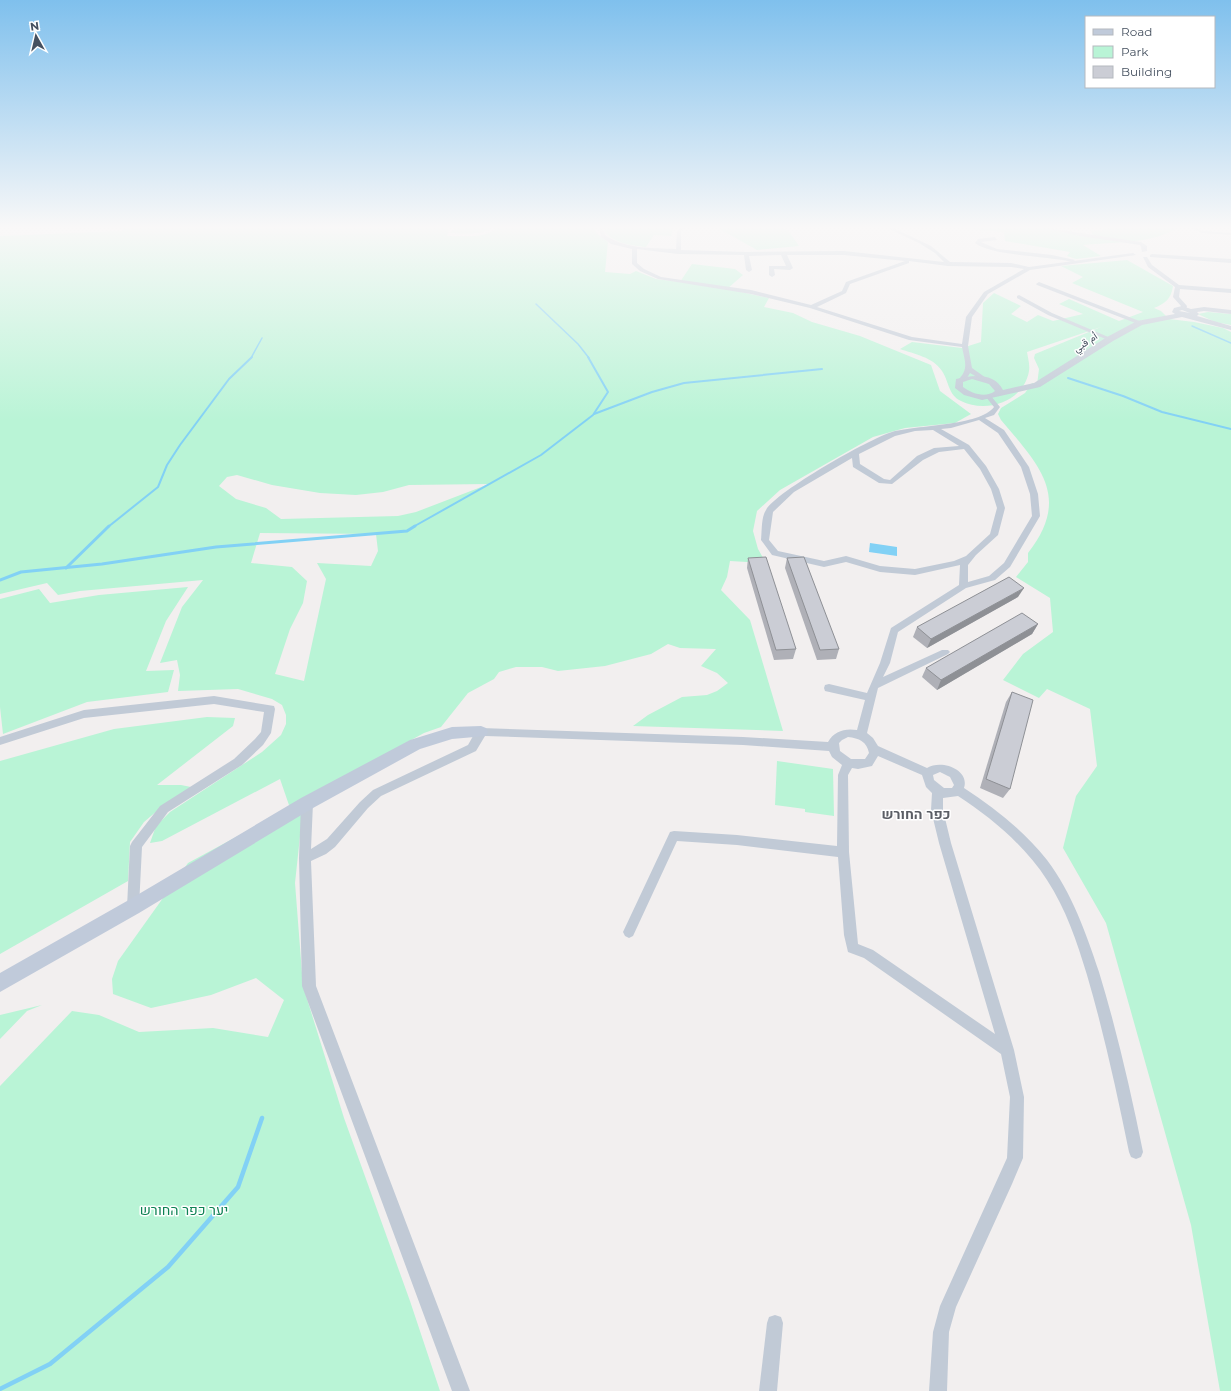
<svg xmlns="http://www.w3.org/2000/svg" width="1231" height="1391" font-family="Montserrat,Vazirmatn,Heebo,sans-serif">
  <rect width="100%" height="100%" fill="#f2efef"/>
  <g fill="#b9f4d6" fill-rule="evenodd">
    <path d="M120 227H443L449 229 447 236C462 236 487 239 498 227H594L596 233 608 242 605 272 630 274 636 271 656 279 680 282 692 264 735 269 743 275 727 289 769 298 764 307 793 313 812 322 860 336 931 365 940 391 971 414 955 423 905 428 873 437 780 490 757 511 753 531 758 549 766 563 730 561 727 577 721 590 750 620 783 731 633 726 648 715 682 697 707 695 717 691 728 683 717 673 701 666 716 649 680 648 668 644 651 654 605 666 558 671 542 667H516L499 672 494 679 468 693 441 727 424 733 304 799 295 883 303 986 344 1118 410 1301 440 1391H0V1086L72 1011 99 1015 139 1032 213 1028 268 1037 284 1000 256 978 211 995 151 1008 113 994 112 979 118 961 188 863 290 808 280 779 162 841 150 843 156 826 170 812 262 752 281 735 286 724V715L282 705 272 699 238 689 178 691 180 675 177 660 160 663 182 607 203 580 80 591 58 595 47 583 0 594V236L123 231ZM237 475 272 485 320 493 356 495 383 492 409 485 489 484 416 512 398 516 281 519 266 508 236 499 219 486 227 477ZM260 533 376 534 378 551 371 566 317 563 326 579 304 681 275 674 290 629 303 603 307 581 292 567 251 563Z"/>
    <path d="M451 227H491C482 236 462 233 450 233L455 228Z"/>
    <path d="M605 227H673L671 236 654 235 646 247C630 245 615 244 604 231Z"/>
    <path d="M716 227H778L788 230 799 246 757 250Z"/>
    <path d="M948 227H1043L1093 236 1091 230 1102 231 1105 227H1178C1156 244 1111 242 1083 245L1101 256 1076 259 1067 256 1070 252 1005 241 1004 232Z"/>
    <path d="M1127 260 1173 286C1171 299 1166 303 1154 308L1161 311 1169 319 1194 322 1223 328 1231 332V1391H1220L1191 1225 1106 923 1063 848 1076 796 1097 766 1090 709 1047 689 1039 698 1003 680 1023 654 1053 632 1050 598 1016 577 1028 562V553C1072 497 1039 465 1001 420L998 414 1001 408 1025 393 1032 383 1037 385 1039 369 1034 358 1035 354 1101 327 1027 352C1028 358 1030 365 1029 371 1024 401 987 414 961 401 948 395 949 381 942 371 933 357 914 354 900 349L912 342 962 348 981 342 983 303 994 293 1021 306 1011 314 1027 322 1038 315 1053 321 1083 314 1059 304 1069 299 1119 321 1143 312 1072 283 1083 277 1061 266Z"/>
    <path d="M1208 312 1231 314V325L1215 322 1198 314Z"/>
    <path d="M188 587 166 621 146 671 174 670 168 692 87 702 3 734 0 707V599L39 589 50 603 99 595Z"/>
    <path d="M207 717 235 718 233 726 157 785H181L191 787 158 810 144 822 130 842 128 881 0 954V761L114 729Z"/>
    <path d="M777 761 833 769 834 816 805 812V809L775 805Z"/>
    <path d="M42 1005 27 1011 0 1039V1015Z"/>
  </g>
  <path fill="#82d1f5" d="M870 543 897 547V556L869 552Z"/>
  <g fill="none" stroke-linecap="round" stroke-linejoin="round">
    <g stroke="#82d1f5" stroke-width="1.5">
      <path d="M536 304 578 344 589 358"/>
      <path d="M1192 326 1231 343"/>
      <path d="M251 358 262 338"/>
    </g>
    <g stroke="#82d1f5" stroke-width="2">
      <path d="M1068 378 1123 396 1162 412 1231 429"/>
      <path d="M594 414 652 392 684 383 822 369"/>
      <path d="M108 527 158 487 167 465 180 445 229 379 252 357"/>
      <path d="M413 527 541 455 593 415 608 392 588 357"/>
    </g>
    <g stroke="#82d1f5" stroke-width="3">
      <path d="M66 568 109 526"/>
      <path d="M0 580 21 572 102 564 216 547 407 531 415 526"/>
    </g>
    <path stroke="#82d1f5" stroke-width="4.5" d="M0 1389 50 1364 168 1267 238 1187 262 1118"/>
    <g fill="#c1cad6" fill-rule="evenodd">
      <path d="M599 227H603L605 235C625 249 652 248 676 249L677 231 680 227H684L681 231V250L746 252 844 251 944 262 935 253 919 243 885 227H891L931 246 950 262 1011 263 1029 267 1133 253 1136 255 1030 270 988 294 972 317 968 346 972 368 989 380 984 381 970 373 967 378 961 382 958 380C969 369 965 362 962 347L909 340 810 308 751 294 658 279 640 271 632 264V249L611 244 601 237ZM637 249 678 254 744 255 746 270 749 272 752 270 749 256 781 255 786 266H769V275L772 277 775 275 774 269 790 270 793 268 787 255H844L905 261 846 282 842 291 811 305 751 290 661 277 644 269 637 263ZM909 261 948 266 1011 267 1024 269 984 292 966 317 962 344 912 337 817 307 846 293 850 284 909 263Z"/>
      <path d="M1040 227 1141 242 1147 246V251L1142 252 1141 247 1140 245 1080 236Z"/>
      <path d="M1190 227H1195L1203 231 1231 233V235L1202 233Z"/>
      <path d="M995 237 997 240 981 242 997 249 1052 255 1075 260 1072 262C1049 256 991 256 975 243L978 239Z"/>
      <path d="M1152 254 1231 259V263L1150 257V255Z"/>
      <path d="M1143 257H1147L1152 265 1179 285 1231 289V293L1180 289 1179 297 1187 306 1186 310H1182L1181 306 1173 297 1175 287 1148 267Z"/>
      <path d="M1039 282 1142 322 1143 323 1138 324 1037 285 1036 284Z"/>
      <path d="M1019 295 1052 313 1113 339 1108 340 1048 315 1017 298V296Z"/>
      <path d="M987 396H991L1000 407 994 415 985 418 1004 430 1029 467 1038 494 1040 516 1010 567 995 580 966 588 898 632 890 663 883 677 942 650H948L950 652 948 654 878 688 867 733 873 738 878 746 927 768C942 759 970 770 964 788 995 808 1024 831 1047 860 1072 893 1086 933 1099 972 1117 1031 1131 1092 1143 1152L1141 1157 1136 1159 1131 1157 1129 1152C1117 1093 1104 1033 1087 975 1077 942 1066 909 1047 880 1025 846 992 818 958 796L943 798V810L951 843 1014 1050 1024 1097 1023 1158 1012 1184 956 1307 949 1332 947 1391H929L933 1332 940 1306 1007 1158 1010 1097 1001 1054 864 958 848 952 844 935 838 857 737 845 677 841 633 936 629 938 625 936 623 932 670 832 674 831 737 835 837 846 838 775 842 765 832 757 829 751 743 745 485 736 476 751 381 796 368 808 335 847 326 854 311 861 316 986 470 1391H452L302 986 299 858 301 803 303 800 307 798 311 800 313 803 311 849 327 839 360 802 373 790 468 745 477 729 481 728 743 737 828 742C834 731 845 728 857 730L865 700 825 691 824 688 825 685 829 684 867 693 880 663 891 628 959 585 960 565 915 575 880 572 846 562 824 567 772 555 761 540C762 532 761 517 766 510 777 491 869 439 892 432 916 425 980 426 994 407L986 397ZM979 420 998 433 1021 467 1030 494 1032 516 1004 563 989 576 968 582V565L976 555 998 535 1005 508 999 489 986 466 969 445 941 429 951 428ZM933 430 959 446 934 448 917 456 890 480 884 479 860 464 859 454 895 436 915 431ZM964 449 980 469 991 489 997 508 990 534 966 556 954 561 915 569 880 566 846 556 824 561 778 551 769 540 773 512 794 492 852 458 853 467 879 483 892 484 923 460 939 452ZM848 737C859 738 867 742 869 753L865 759H851L840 751 839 743 842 740ZM878 756 922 775 926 787 932 793 931 810 939 843 995 1034 873 950 858 944 849 852 848 775 852 768 858 769 872 766ZM940 772 950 777 954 785 952 788H944L934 780 933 775Z"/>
      <path d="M214 696 274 706 275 709 271 733 263 745 242 765 168 812 142 847 139 907 137 911 133 913 129 911 127 907 130 846 132 842 160 806 234 759 255 739 261 732 264 712 214 704 84 718 0 745V737L84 710Z"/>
      <path d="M775 1315 781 1317 783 1323 777 1391H759L767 1323 769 1317Z"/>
    </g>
    <path fill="#c1cad6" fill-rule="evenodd" d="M1182 306 1191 309 1204 307 1231 310V314L1204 311 1197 312 1199 314 1197 316 1231 326V330L1182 317 1142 325 1113 341 1040 387 982 400 964 395 955 388 956 379C972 375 994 372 1003 390L1034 383 1107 337 1137 321 1175 314 1172 312 1174 308ZM1182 310 1190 313 1179 311ZM972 379 989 384 995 391C986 398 972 394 963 387V382Z"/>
    <path fill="#c0cada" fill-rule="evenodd" d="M481 726 486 728 488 732 486 736 452 739 420 749 313 808 139 913 0 992V973L127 901 301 798 410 740 452 727Z"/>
  </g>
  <g fill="#afb0b7">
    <path d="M748 558 796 649 793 659 774 660 747 568Z"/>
    <path d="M787 558 839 649 836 659 817 660 785 568Z"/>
    <path d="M1018 597 927 648 913 637 917 627Z"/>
    <path d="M1038 624 1032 634 937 690 922 677 926 668Z"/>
    <path d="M1012 692 1010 789 1003 798 980 788 1006 702Z"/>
  </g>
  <g fill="#8e9095">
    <path d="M1024 588 1018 597 927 648 931 639Z"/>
    <path d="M1038 624 1032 634 937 690 941 680Z"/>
  </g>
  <g fill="#cbcdd5" stroke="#8e9095">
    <path d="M766 557 796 649 776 650 748 558Z"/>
    <path d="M804 557 839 649 820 650 787 558Z"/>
    <path d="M1009 577 1024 588 931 639 917 627Z"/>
    <path d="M1022 613 1038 624 941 680 926 668Z"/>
    <path d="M1012 692 1033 700 1010 789 986 779Z"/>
  </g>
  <linearGradient id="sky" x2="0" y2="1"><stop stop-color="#7fc0ed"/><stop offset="0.54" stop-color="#f9f8f8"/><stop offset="1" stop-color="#f9f8f8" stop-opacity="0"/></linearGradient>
  <rect width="1231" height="421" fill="url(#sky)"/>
  <g text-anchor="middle" stroke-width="3" stroke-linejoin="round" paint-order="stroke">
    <g font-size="10" fill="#45505f" stroke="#fff">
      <text transform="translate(1085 342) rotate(-34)" y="4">أم قبي</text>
    </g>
    <g font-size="14" font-weight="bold" fill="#5b5e65" stroke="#fff">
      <text x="916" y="819">כפר החורש</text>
    </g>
    <g font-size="14" fill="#0e8254" stroke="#fff">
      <text x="184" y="1215">יער כפר החורש</text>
    </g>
  </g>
  <rect x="1085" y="16" width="130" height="72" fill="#ffffff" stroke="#b5b9bf"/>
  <rect x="1093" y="29" width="20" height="6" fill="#c0cada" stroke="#b5b9bf"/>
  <text x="1121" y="36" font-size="12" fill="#45505f">Road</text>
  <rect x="1093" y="46" width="20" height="12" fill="#b9f4d6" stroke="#b5b9bf"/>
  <text x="1121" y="56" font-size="12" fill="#45505f">Park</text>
  <rect x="1093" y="66" width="20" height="12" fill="#cbcdd5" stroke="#b5b9bf"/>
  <text x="1121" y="76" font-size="12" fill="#45505f">Building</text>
  <g transform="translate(36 36) rotate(352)" stroke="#ffffff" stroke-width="3" paint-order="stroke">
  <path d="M0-3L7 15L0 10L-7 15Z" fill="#45505f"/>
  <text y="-6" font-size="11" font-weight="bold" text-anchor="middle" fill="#45505f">N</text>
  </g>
</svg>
